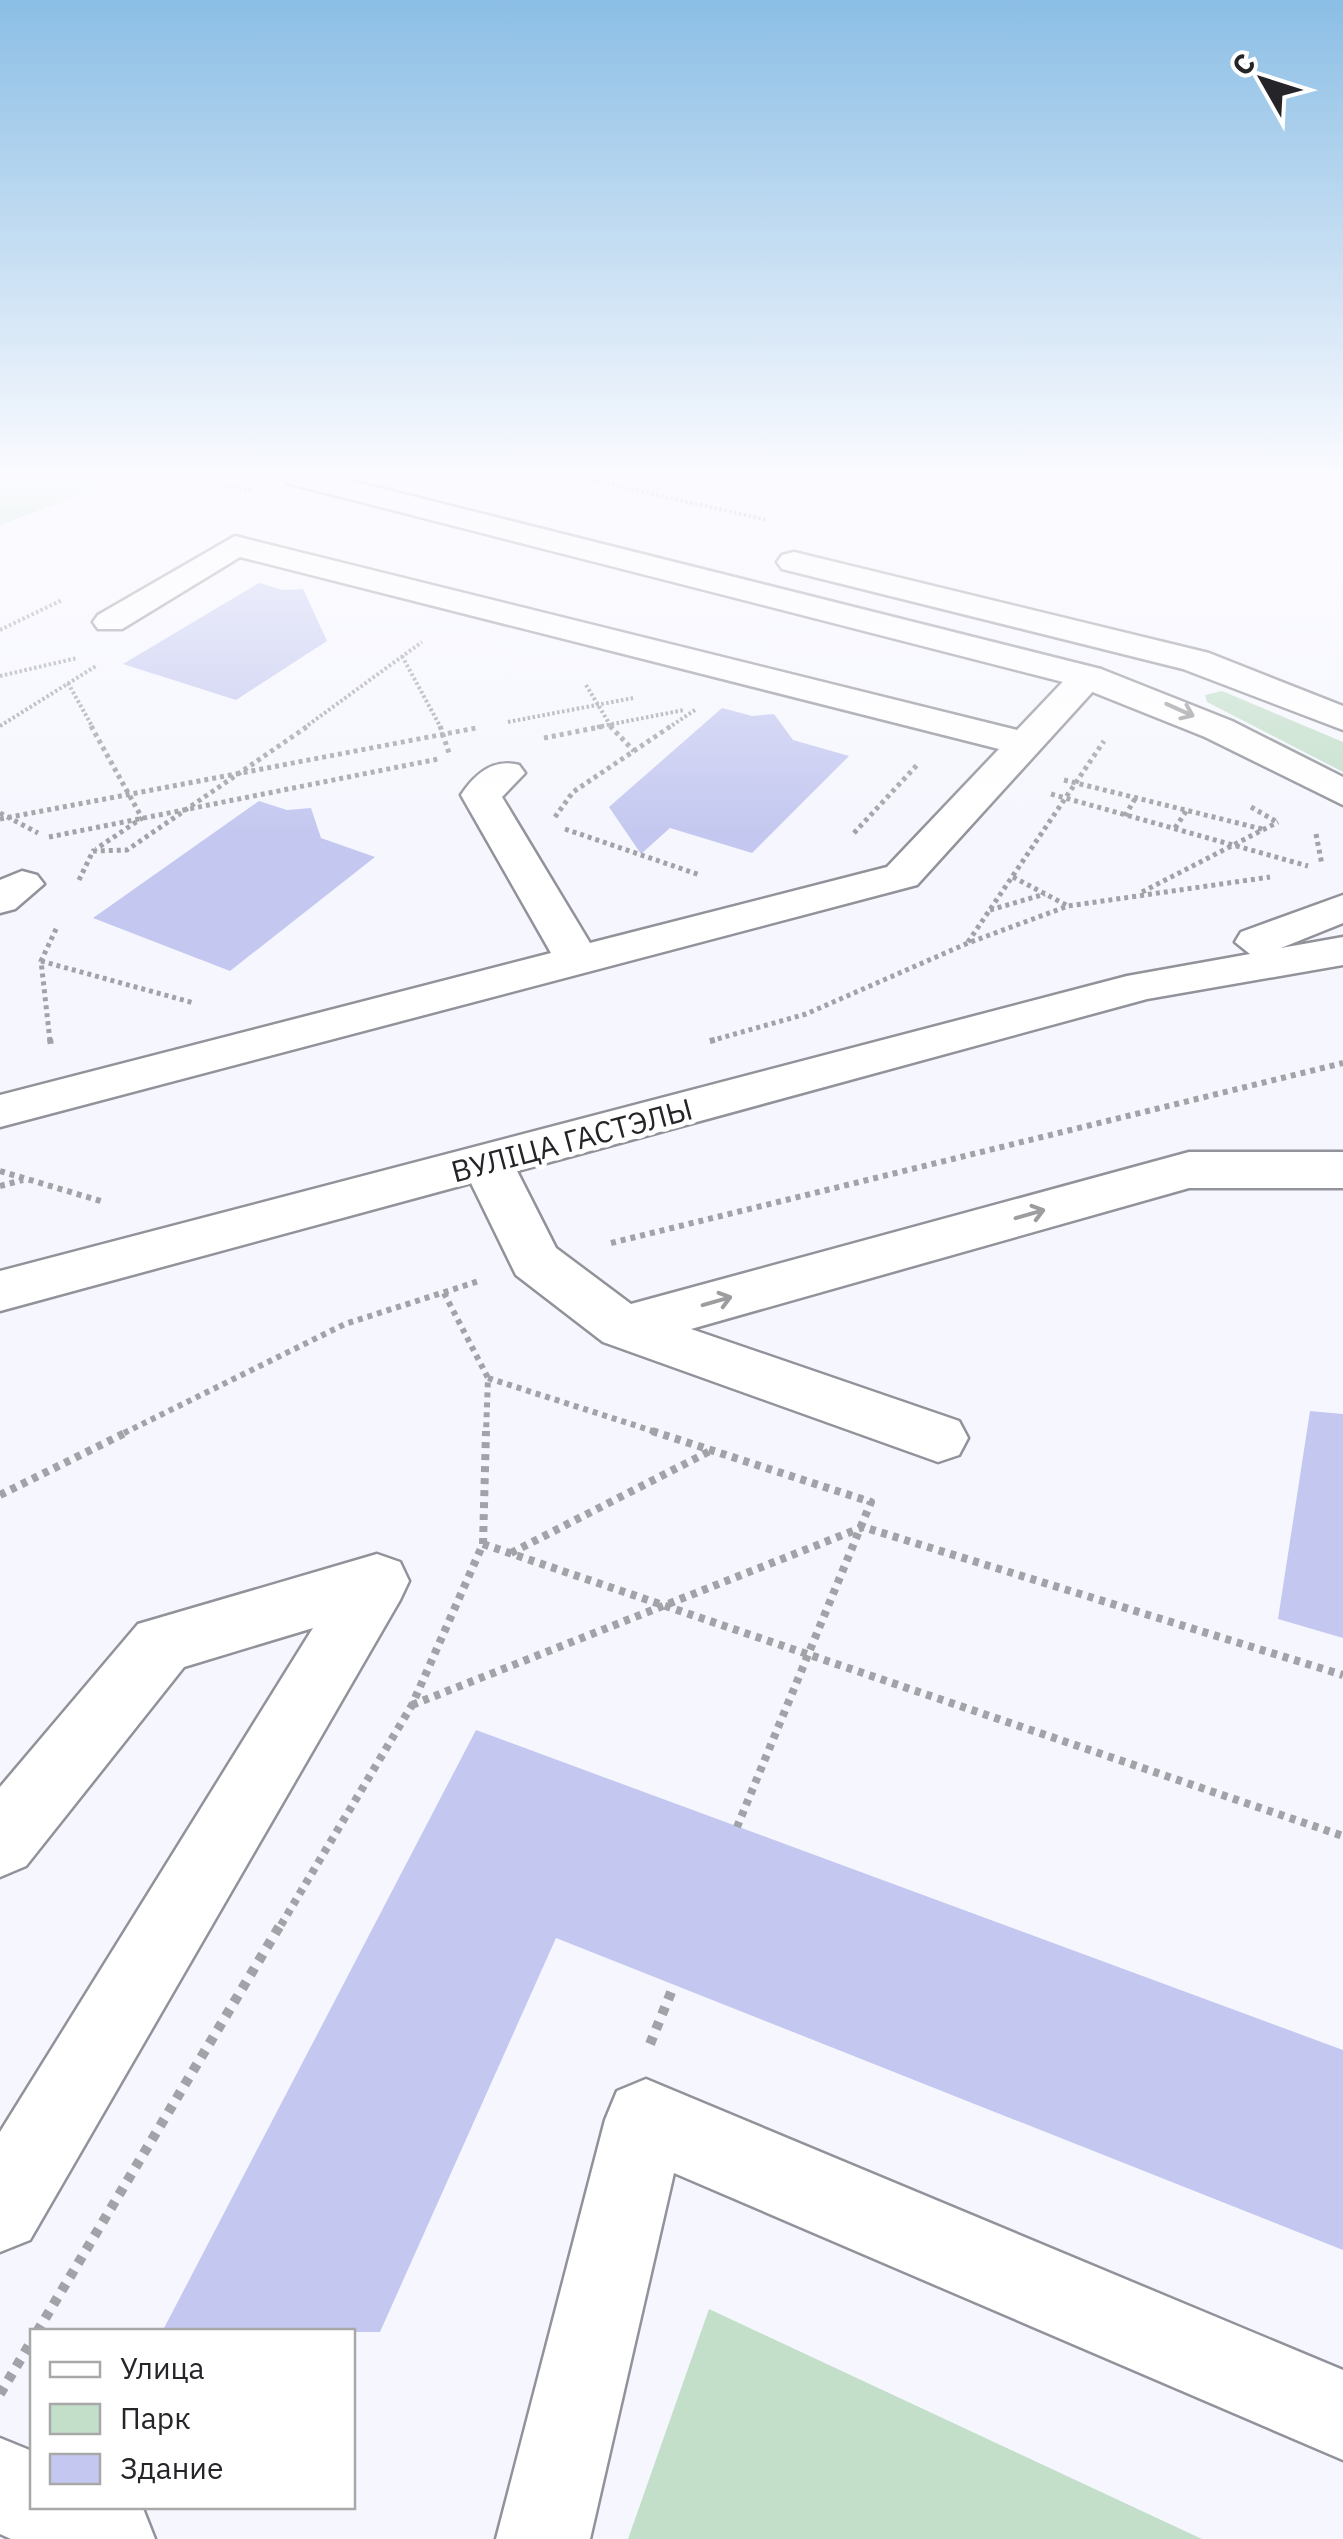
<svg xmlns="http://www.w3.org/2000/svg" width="1343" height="2539" font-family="'IBM Plex Sans',sans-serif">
  <rect width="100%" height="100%" fill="#f6f7fe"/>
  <g fill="#c3dfca">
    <path d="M0 477H128L0 525Z"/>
    <path d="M1222 691 1343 742V772L1207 702 1205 695Z"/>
    <path d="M709 2309 1202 2539H628Z"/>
  </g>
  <g fill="#c4c8f0">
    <path d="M259 583 283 590 303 589 327 641 236 700 123 664Z"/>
    <path d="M722 708 752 716 774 714 793 740 849 756 752 853 670 828 641 854 609 807Z"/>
    <path d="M259 801 287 810 311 808 321 838 375 857 230 971 93 918Z"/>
    <path d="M1310 1411 1343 1414V1638L1278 1619Z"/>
    <path d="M476 1730 1343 2050V2250L556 1938 380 2332H162Z"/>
  </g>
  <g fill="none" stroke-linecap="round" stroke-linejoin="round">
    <g stroke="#91929a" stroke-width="5">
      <g id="minor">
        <path d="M235 536 1017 730 1075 669H1101L1106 677 917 885 0 1127V1095L551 953 461 795C475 774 493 758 519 765L525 773 502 797 590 943 887 867 999 749 240 557 122 629H98L93 622 98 615Z"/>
        <path d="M22 871 37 875 44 884 15 909 0 913V880Z"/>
        <path d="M1343 895V923L1281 948 1343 937V965L1147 999 517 1171 556 1248 631 1304 1189 1152H1343V1188H1189L691 1329 959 1421 968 1438 959 1455 938 1462 603 1342 516 1275 471 1183 0 1311V1271L1127 976 1250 954 1235 942 1241 932Z"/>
        <path d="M377 1554 400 1562 409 1581 400 1600 30 2240 0 2252V2132L313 1628 184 1667 26 1866 0 1877V1787L138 1624Z"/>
        <path d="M646 2079 1343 2370V2460L674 2173 590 2539H496L605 2120 617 2091Z"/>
        <path d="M0 2438 32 2451V2506H142L155 2539H11L0 2534Z"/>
      </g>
    </g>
    <g stroke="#91929a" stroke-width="5">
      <g id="major">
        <path d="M283 477H336L1101 669 1232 721 1343 777V805L1205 737 1075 685 287 483Z"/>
        <path d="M794 552 1209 653 1343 706V730L1183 669 782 569 777 562 782 555Z"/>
      </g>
    </g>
    <g stroke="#a2a3a8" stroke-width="4" stroke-dasharray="2.5 2.5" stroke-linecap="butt">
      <path d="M195 477 252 491"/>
      <path d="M578 477 767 520"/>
      <path d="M0 630 62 600"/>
      <path d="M402 656 441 728"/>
      <path d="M0 676 77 658"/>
      <path d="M68 683 93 728"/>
      <path d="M586 685 612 728"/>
      <path d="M508 722 633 698"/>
      <path d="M0 726 96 666"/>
      <path d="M304 728 422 642"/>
      <path d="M592 728 684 710"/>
      <path d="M668 728 695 710"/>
    </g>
    <g stroke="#a2a3a8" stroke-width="5" stroke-dasharray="4 4" stroke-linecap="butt">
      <path d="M91 726 142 818 96 849"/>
      <path d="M440 726 449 753"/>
      <path d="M610 726 634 751"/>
      <path d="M544 738 605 726"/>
      <path d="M1064 780 1262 829"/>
      <path d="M1051 794 1308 866"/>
      <path d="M1251 807 1277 822"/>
      <path d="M0 813 38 833"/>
      <path d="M1125 816 1136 797"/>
      <path d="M555 817 573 792 671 726"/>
      <path d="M0 819 476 728"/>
      <path d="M1175 828 1187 810"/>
      <path d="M565 829 700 875"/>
      <path d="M854 833 917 765"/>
      <path d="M1316 834 1322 865"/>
      <path d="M49 837 438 759"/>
      <path d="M1013 877 1068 906"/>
      <path d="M79 880 93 851 127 850 308 726"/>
      <path d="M1142 892 1278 822"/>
      <path d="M990 910 1045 894"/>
      <path d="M968 942 1104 741"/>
      <path d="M41 961 194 1003"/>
      <path d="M50 1041 41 961 57 927"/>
      <path d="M710 1041 806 1014 968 943 1068 906 1270 877"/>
    </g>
    <g stroke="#a2a3a8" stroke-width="6" stroke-dasharray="5 5" stroke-linecap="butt">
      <path d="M50 1039 51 1046"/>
      <path d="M710 1041 718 1039"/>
      <path d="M0 1171 104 1202"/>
      <path d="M0 1186 23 1180"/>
      <path d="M611 1243 1343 1063"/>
      <path d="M444 1293 488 1378 486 1433"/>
      <path d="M488 1378 659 1433"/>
      <path d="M124 1433 345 1324 479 1281"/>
    </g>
    <g stroke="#a2a3a8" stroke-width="8" stroke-dasharray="6 6" stroke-linecap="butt">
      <path d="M652 1431 871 1502 737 1827"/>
      <path d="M0 1495 129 1431"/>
      <path d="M483 1544 1343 1836"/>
      <path d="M511 1553 712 1450"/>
      <path d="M412 1705 863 1527 1343 1675"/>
      <path d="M281 1925 412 1705 483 1544 486 1431"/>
    </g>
    <g stroke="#a2a3a8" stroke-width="10" stroke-dasharray="8 8" stroke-linecap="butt">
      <path d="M650 2044 674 1985"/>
      <path d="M37 2332 282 1922"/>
      <path d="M0 2394 32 2340"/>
    </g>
    <use href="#minor" fill="#fff" fill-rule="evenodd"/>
    <use href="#major" fill="#fff" fill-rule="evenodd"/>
  </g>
  <defs><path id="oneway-shaft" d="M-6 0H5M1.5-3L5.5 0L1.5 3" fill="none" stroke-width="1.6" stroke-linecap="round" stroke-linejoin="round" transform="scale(2.5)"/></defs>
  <g stroke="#9d9d9f">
    <use href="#oneway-shaft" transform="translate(1180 710) rotate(24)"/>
    <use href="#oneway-shaft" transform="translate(1030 1214) rotate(-16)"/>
    <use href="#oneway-shaft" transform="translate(717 1301) rotate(-16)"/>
  </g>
  <linearGradient id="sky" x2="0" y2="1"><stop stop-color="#8bbee5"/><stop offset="0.57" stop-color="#fbfbff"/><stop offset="1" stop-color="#fbfbff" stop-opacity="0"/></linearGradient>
  <rect width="1343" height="833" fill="url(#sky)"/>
  <g text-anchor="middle" stroke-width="10" stroke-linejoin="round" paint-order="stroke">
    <g font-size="30" fill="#252529" stroke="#fff">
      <text transform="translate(572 1141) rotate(-15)" y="10">ВУЛІЦА ГАСТЭЛЫ</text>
    </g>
  </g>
  <rect x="30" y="2329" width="325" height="180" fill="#ffffff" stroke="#a8a8a9" stroke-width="2.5"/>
  <rect x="50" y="2362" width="50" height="15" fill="#ffffff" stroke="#a8a8a9" stroke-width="2.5"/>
  <text x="120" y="2379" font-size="30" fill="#252529">Улица</text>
  <rect x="50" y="2404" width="50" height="30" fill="#c3dfca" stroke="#a8a8a9" stroke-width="2.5"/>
  <text x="120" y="2429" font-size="30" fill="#252529">Парк</text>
  <rect x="50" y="2454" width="50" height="30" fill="#c4c8f0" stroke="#a8a8a9" stroke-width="2.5"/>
  <text x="120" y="2479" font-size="30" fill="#252529">Здание</text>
  <g transform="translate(1263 80) rotate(309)" stroke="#ffffff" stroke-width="8" paint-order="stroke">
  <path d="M0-8L18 38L0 25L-18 38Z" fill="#252529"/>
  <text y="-15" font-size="28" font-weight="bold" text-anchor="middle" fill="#252529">С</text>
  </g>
</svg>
